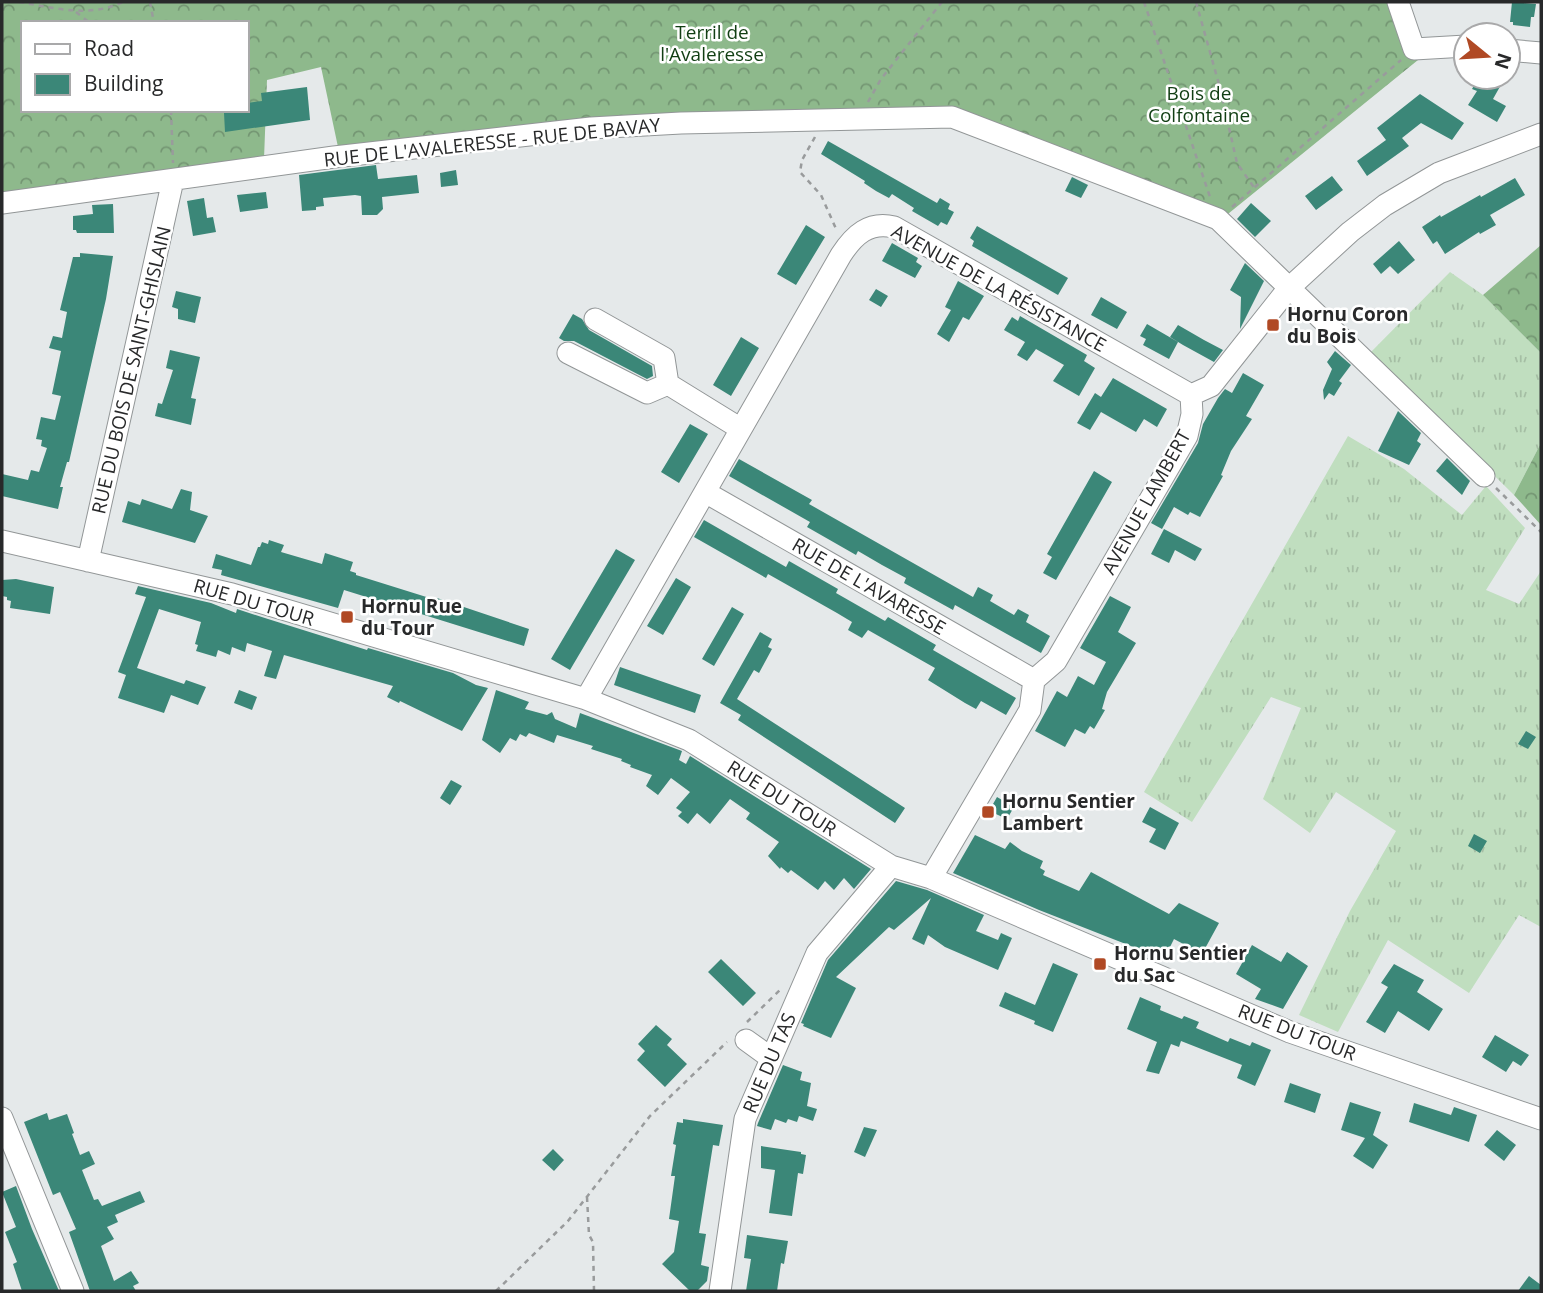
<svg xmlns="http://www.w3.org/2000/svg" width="1543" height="1293" viewBox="0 0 1543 1293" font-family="'Open Sans',sans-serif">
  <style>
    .grass { fill: url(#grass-tufts) }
    .forest { fill: url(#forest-crowns); fill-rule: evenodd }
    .building { fill: #3b8778 }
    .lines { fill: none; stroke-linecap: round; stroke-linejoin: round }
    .minor-casing { stroke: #929697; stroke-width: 23 }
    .path { stroke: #999b9c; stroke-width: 2.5; stroke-dasharray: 5 5; stroke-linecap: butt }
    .minor { stroke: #fff; stroke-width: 21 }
    .poi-dot { fill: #b04924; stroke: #fff; stroke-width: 2.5 }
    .labels { text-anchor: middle; stroke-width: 5; stroke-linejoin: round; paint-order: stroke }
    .park-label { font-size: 19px; fill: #113e13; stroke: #fff }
    .street-label { font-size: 19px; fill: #28292a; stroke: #fff }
    .poi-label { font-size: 19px; font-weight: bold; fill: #28292a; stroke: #fff; text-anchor: start }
  </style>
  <defs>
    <pattern id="grass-tufts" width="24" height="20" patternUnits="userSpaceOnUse" patternTransform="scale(1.75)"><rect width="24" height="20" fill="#c0debf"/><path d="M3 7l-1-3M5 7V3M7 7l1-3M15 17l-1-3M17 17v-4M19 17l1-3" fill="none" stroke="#a5bea4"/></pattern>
    <pattern id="forest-crowns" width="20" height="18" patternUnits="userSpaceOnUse" patternTransform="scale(1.75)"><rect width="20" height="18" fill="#8eb98c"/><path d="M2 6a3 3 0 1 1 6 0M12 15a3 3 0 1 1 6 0" fill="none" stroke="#749673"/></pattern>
  </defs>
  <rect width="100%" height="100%" fill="#e5e9ea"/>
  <path class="grass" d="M1450 272 1483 295 1541 353V443L1514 495 1370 353Z
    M1348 436 1404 469 1462 515 1486 486 1525 528 1486 590 1519 604 1541 571V927L1519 915 1469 993 1388 940 1338 1032 1299 1015 1350 911 1396 831 1336 792 1310 833 1263 799 1301 708 1271 697 1192 822 1144 792Z"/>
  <path class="forest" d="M2 2H1398L1418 60 1218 222 951 108 338 147 321 67 267 80 264 159 2 194ZM23 23H247V110H23Z
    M1541 245V353L1483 295Z
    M1541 443V525L1514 495Z"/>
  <path class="building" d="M1512 2 1536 4 1534 17H1531L1530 27 1513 25V22H1510Z
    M1479 77H1492L1502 83 1493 99 1506 106 1497 122 1468 105 1477 91 1472 89Z
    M307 87 310 120 225 132 224 113 226 110H247V103L262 101 261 93Z
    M1420 94 1464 123 1452 140 1421 123 1402 138 1409 146 1367 176 1357 161 1386 140 1377 128Z
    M828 141 937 203 940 198 950 204 948 209 954 212 947 225 941 222 938 226 912 211 914 208 892 194 889 198 876 191 864 183 865 181 821 154Z
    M376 165 378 179 417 175 419 193 382 197 383 209 377 215H362L361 196 355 195 323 198 324 206 316 207V210L302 211 299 175Z
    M456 170 458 185 441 187 440 173Z
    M1332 176 1343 190 1316 210 1305 196Z
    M1072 177 1088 185 1081 198 1065 191Z
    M1515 178 1525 195 1490 215 1496 225 1480 234 1479 232 1445 254 1437 241 1433 244 1422 227 1440 215 1441 217 1480 195 1481 197Z
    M266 192 268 208 240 212 237 195Z
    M204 198 207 218 213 217 216 232 193 236 187 201Z
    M1251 203 1271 221 1255 237 1237 219Z
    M113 204 114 233H77L76 230H73V216L93 214 92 205Z
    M806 225 825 237 796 285 777 274Z
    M977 226 1068 278 1058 295 972 246 974 241 970 238Z
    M1399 241 1415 260 1398 274 1390 266 1381 274 1373 264Z
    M892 243 918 258 916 262 922 266 915 278 882 261Z
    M80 253 113 256 106 299 69 462H67L60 487H63L58 509 2 496V474L28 480 31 470 39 472 47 448 41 446 42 440 36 439 41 417 55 420 61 396 52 394 61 351 49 348 53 336 62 338 67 312 60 310 73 257H80Z
    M1245 263 1264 281 1240 329 1241 297 1230 290Z
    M958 281 984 296 969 320 963 317 949 342 937 334 951 310 945 307Z
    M876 289 888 296 881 307 869 300Z
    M176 291 201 297 195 323 178 319V309L172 307Z
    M1101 297 1127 312 1117 329 1091 315Z
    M573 314 582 319 589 330 652 366 653 376 647 379 574 341H564L559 338Z
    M1020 316 1087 355 1084 361 1095 368 1079 396 1053 381 1064 365 1036 349 1027 361 1017 355 1025 342 1004 330 1012 317 1018 321Z
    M1147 324 1178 342 1169 359 1143 345 1146 339 1140 336Z
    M1178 325 1204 340 1223 350 1214 362 1183 345 1170 337Z
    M741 337 759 348 731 396 713 385Z
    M170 350 200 357 191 398 196 399 191 425 155 416 158 403 162 404 173 370 166 368Z
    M1335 351 1351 365 1339 381 1342 383 1334 396 1329 393 1324 400 1323 390 1332 369 1327 362Z
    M1243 373 1264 385 1246 416 1252 419 1231 451 1221 475 1223 476 1200 517 1190 512 1188 515 1174 507 1162 529 1151 523 1198 443 1203 424 1218 398 1225 389 1232 393Z
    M1113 378 1167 409 1157 427 1144 419 1136 432 1101 412 1090 430 1077 423 1095 393 1101 397Z
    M1398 411 1421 433 1417 441 1421 444 1409 465 1378 451Z
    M690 424 708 434 679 483 661 472Z
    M1447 458 1470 481 1462 495 1436 471Z
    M739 459 812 500 809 504 973 597 978 587 993 595 990 601 1014 615 1018 609 1029 615 1026 622 1050 636 1041 653 955 605 953 610 904 583 906 578 882 565 858 551 856 555 807 527 810 522 729 476Z
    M1094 471 1112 482 1056 580 1043 573 1052 557 1047 554Z
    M181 489 192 492 190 510 208 516 195 543 122 522 128 501 140 505 142 499 172 509Z
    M704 520 786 567 789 561 838 589 836 593 885 621 888 617 936 645 933 650 1016 698 1006 715 981 701 976 709 965 703 928 680 935 668 868 630 862 638 848 630 852 622 837 613 768 574 766 578 694 537Z
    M1164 529 1202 549 1195 561 1175 550 1169 563 1151 554Z
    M269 540 284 545 281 552 322 564 325 553 353 562 350 571 356 573V575L436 600 437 598 529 629 524 646 344 590 338 608 221 575 222 570 212 568 216 554 251 565 258 547H260L262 542 268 544Z
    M616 549 635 560 570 670 551 659Z
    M676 578 691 587 663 635 647 626Z
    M16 579 54 587 50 614 10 608 11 601 7 600V597L2 596V580Z
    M138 586 211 603 236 613 237 609 268 619 367 650 368 648 453 673 476 685 488 688 462 731 400 701 399 703 387 697 393 686 284 655 276 679 264 676 272 651 247 643 245 652 232 647 230 655 218 650 216 657 196 651 198 645 195 644 201 622 159 609 137 668 184 684 186 680 206 687 198 705 171 695 164 713 118 698 126 675 118 672 146 597 135 594Z
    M1110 596 1131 607 1118 632 1136 643 1107 692 1102 709 1105 710 1094 729 1090 726 1085 734 1075 729 1065 747 1035 731 1057 691 1067 697 1078 676 1094 685 1106 662 1080 648Z
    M732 607 744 614 714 666 702 659Z
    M760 632 772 639 768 647 772 649 759 673 754 670 737 699 905 808 895 823 738 720 741 715 720 703Z
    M620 667 701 695 695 713 614 685Z
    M239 690 257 697 252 710 234 703Z
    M496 690 529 702 525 709 547 715 552 712 555 719 576 728 580 713 682 751 679 760 686 764 690 756 871 869 854 889 844 878 834 890 825 881 818 890 791 870 788 873 781 867 780 869 768 856 779 842 746 819 750 813 730 799 710 824 697 813 688 824 678 816 682 812 676 808 690 792 671 778 658 795 646 786 652 775 630 767 631 765 621 761 622 759 591 749 593 746 557 735 554 743 529 733 526 737 520 734 516 741 510 738 500 753 482 740Z
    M1526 731 1536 737 1528 749 1518 744Z
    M451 780 462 786 450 805 440 798Z
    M997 797 1014 807 1007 819 989 811Z
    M1150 807 1179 823 1165 850 1149 842 1156 829 1142 822Z
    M1474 834 1487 841 1480 853 1468 846Z
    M975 835 1005 849 1010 842 1022 851 1043 861 1040 868 1045 871 1043 875 1079 891 1091 872 1169 914 1179 903 1219 923 1202 954 1174 939 1164 959 1039 910 953 873Z
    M896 881 927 890 984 915 976 931 998 940 1001 933 1012 938 998 970 945 947 928 935 924 945 912 939 931 898 894 930 889 927 836 977 856 988 831 1038 803 1026 804 1024 801 1023 828 960Z
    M1252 945 1281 962 1287 952 1308 966 1283 1009 1255 999 1261 989 1236 974Z
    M721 959 756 993 743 1006 708 972Z
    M1053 963 1078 974 1053 1032 1034 1024 1035 1021 999 1006 1005 992 1035 1005Z
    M1394 964 1424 980 1417 992 1443 1009 1429 1031 1398 1011 1385 1033 1366 1022 1388 987 1381 983Z
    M1140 997 1161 1006 1160 1010 1182 1019 1184 1016 1199 1022 1196 1028 1228 1042 1230 1038 1250 1046 1252 1042 1271 1050 1255 1086 1237 1078 1242 1065 1181 1041 1179 1047 1171 1044 1159 1074 1146 1071 1157 1042 1127 1029Z
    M656 1025 672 1039 667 1045 687 1064 665 1087 637 1060 645 1051 638 1044Z
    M1495 1035 1529 1055 1521 1066 1513 1061 1506 1072 1482 1057Z
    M783 1065 802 1072 800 1080 811 1083 807 1106 817 1109 813 1121 799 1116 797 1122 788 1119 786 1123 775 1119 771 1130 757 1126 758 1123Z
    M1290 1083 1321 1094 1315 1113 1284 1102Z
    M1350 1102 1381 1112 1373 1135 1388 1145 1373 1169 1353 1156 1365 1138 1341 1130Z
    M1414 1103 1451 1115 1454 1107 1477 1115 1469 1142 1409 1122Z
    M47 1113 49 1120 67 1114 74 1133 72 1134 80 1155 89 1151 95 1164 82 1170 94 1200 98 1199 102 1206 140 1191 145 1202 115 1215 118 1222 107 1227 114 1239 101 1246 114 1281 131 1271 139 1283 133 1286 136 1291H90L69 1232 76 1229 60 1192 53 1195 24 1122Z
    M683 1119 723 1125 719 1146 713 1145 699 1233 706 1234 701 1265 709 1267 707 1281 697 1291H690L662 1264 674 1252 679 1221 669 1219 675 1176H671L676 1145 673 1144 677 1122 683 1123Z
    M864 1127 877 1130 865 1157 854 1152Z
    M1497 1130 1516 1145 1504 1161 1484 1145Z
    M761 1146 801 1152V1154L806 1155 803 1174 798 1173 792 1216 769 1213 775 1170 761 1168Z
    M553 1149 564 1160 554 1171 542 1160Z
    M16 1186 32 1229 59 1291H22L13 1264 17 1262 5 1232 16 1227 2 1192Z
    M747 1235 788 1241 784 1264 781 1263 777 1291H746L751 1259 744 1258Z
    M1529 1276 1541 1285V1291H1518Z"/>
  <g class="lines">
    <g class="minor-casing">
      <path id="minor" d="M1398 2 1414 49 1466 46
        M1508 50 1541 53
        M2 203 334 157 591 128 681 123 952 117 1218 219 1484 476
        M595 319 664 358 668 384
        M568 353 647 393 668 384 741 429
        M705 492 1034 680
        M2 541 232 594 586 699 689 740 891 866 931 878 1290 1032 1541 1119
        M88 561 173 180
        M586 699 841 255C854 235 869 221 894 227L1191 395
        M931 878 1030 710 1034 680 1056 661 1187 436 1192 414 1191 395 1211 386 1288 289 1350 232 1385 205 1439 173 1541 134
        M746 1040 771 1058
        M2 1118 73 1291
        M720 1291 745 1119 817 953 891 866"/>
    </g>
    <path class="path" d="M19 2C55 8 89 18 123 2
      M150 2 154 23
      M1144 2 1210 197
      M1196 2 1220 88 1237 163 1255 189
      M76 12 90 23
      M868 102 881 79 942 2
      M171 110 173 163
      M815 137 802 160 800 172 821 195 837 231
      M1232 207 1401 60
      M1496 488 1541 532
      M747 1022 782 988
      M587 1197 589 1235 593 1242 594 1291
      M496 1291 568 1221 650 1116 727 1042"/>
    <use href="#minor" class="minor"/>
  </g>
  <g class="poi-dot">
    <rect x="1266" y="318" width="14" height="14" rx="3.5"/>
    <rect x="340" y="610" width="14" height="14" rx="3.5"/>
    <rect x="981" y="805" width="14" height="14" rx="3.5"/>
    <rect x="1093" y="957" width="14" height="14" rx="3.5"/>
  </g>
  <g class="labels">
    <g class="park-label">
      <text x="712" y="39">Terril de<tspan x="712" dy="22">l'Avaleresse</tspan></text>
      <text x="1199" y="100">Bois de<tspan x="1199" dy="22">Colfontaine</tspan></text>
    </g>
    <g class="street-label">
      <text transform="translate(492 142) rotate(-6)" y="7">RUE DE L'AVALERESSE - RUE DE BAVAY</text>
      <text transform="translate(999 288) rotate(29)" y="7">AVENUE DE LA RÉSISTANCE</text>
      <text transform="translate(131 370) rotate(-77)" y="7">RUE DU BOIS DE SAINT-GHISLAIN</text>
      <text transform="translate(1146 502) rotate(-61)" y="7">AVENUE LAMBERT</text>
      <text transform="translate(869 586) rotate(30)" y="7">RUE DE L'AVARESSE</text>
      <text transform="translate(254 602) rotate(16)" y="7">RUE DU TOUR</text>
      <text transform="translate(782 798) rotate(32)" y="7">RUE DU TOUR</text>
      <text transform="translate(1297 1032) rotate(21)" y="7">RUE DU TOUR</text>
      <text transform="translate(769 1063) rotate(-67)" y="7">RUE DU TAS</text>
    </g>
    <g class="poi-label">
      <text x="1287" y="321">Hornu Coron<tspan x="1287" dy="22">du Bois</tspan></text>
      <text x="361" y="613">Hornu Rue<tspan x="361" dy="22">du Tour</tspan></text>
      <text x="1002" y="808">Hornu Sentier<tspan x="1002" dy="22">Lambert</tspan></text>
      <text x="1114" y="960">Hornu Sentier<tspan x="1114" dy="22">du Sac</tspan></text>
    </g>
  </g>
  <rect width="1543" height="1293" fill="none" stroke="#28292a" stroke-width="7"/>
  <rect x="21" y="21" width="228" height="91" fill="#ffffff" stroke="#a9a9aa" stroke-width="2"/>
  <rect x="35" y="44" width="35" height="10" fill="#ffffff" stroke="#a9a9aa" stroke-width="2"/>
  <text x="84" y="56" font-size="21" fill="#28292a">Road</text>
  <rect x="35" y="74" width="35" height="21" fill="#3b8778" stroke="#a9a9aa" stroke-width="2"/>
  <text x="84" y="91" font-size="21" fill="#28292a">Building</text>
  <g transform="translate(1487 56) rotate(108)"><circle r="33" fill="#ffffff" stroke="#a9a9aa" stroke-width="2"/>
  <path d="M0-5L12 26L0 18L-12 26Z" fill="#b04924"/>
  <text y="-10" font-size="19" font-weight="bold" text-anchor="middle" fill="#28292a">N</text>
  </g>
</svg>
